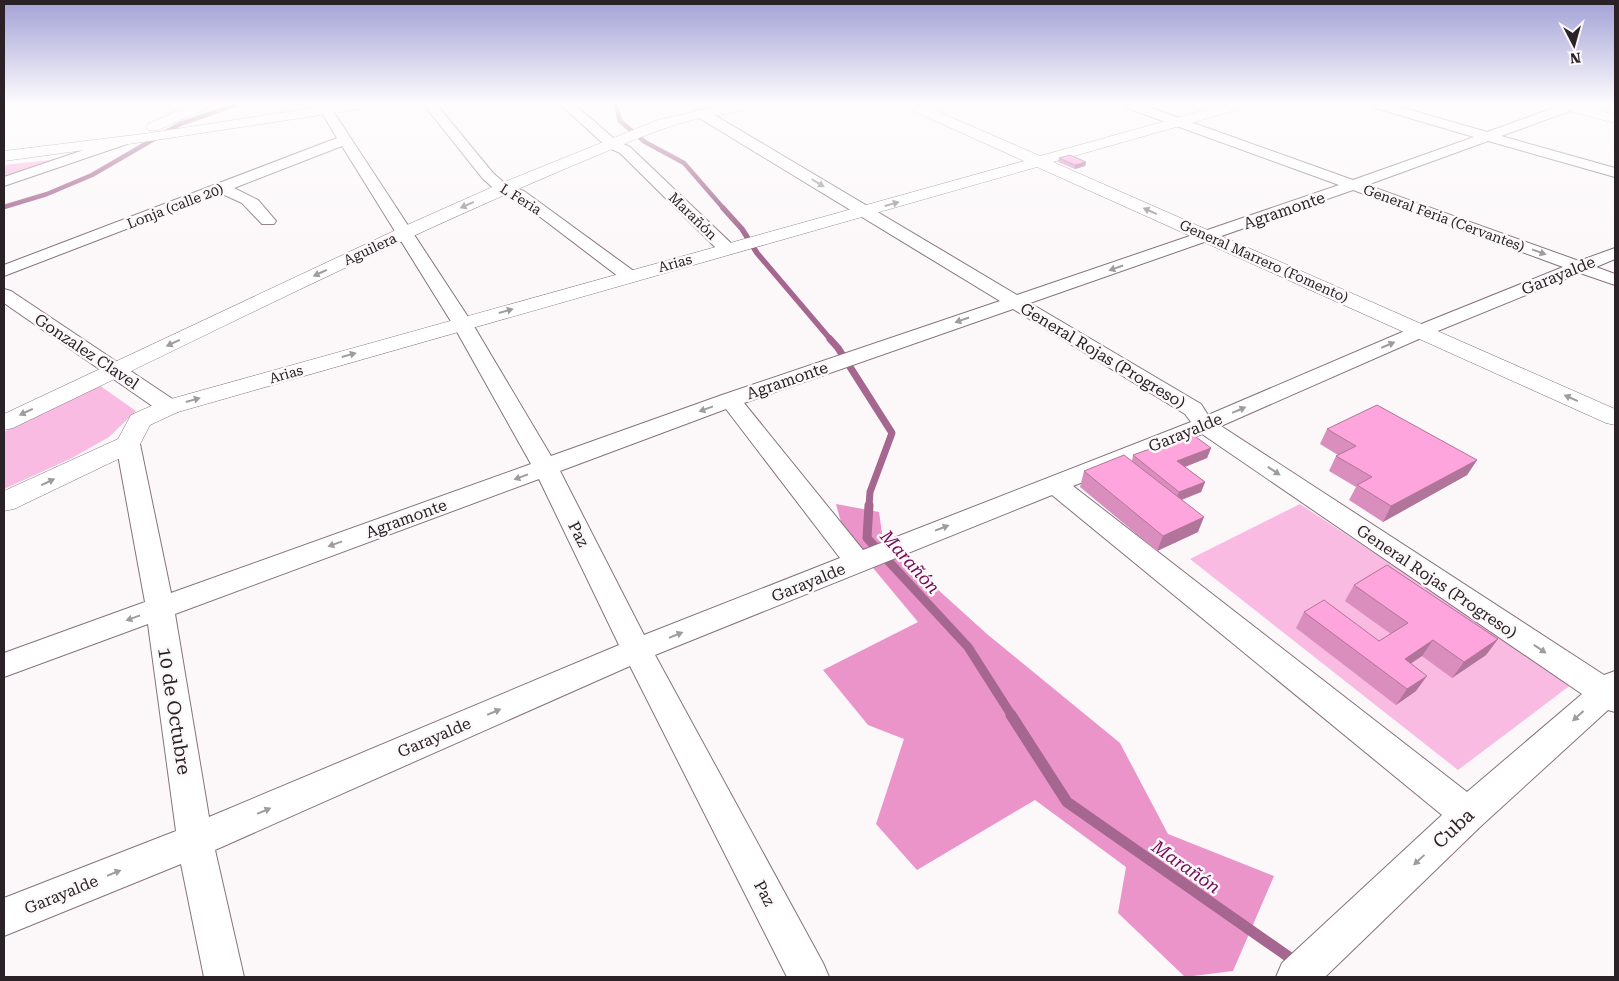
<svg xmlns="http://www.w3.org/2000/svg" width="1619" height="981" viewBox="0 0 1619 981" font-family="'Roboto Serif',serif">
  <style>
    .green { fill: #f9bbe1 }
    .forest { fill: #ea94ca }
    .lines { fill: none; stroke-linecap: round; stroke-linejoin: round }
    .stream-far4 { stroke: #a5678f; stroke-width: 4.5 }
    .stream-far3 { stroke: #a5678f; stroke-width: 5.5 }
    .stream-far2 { stroke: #a5678f; stroke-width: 7 }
    .stream-far1 { stroke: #a5678f; stroke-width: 9 }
    .stream { stroke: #a5678f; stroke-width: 11 }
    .street-casing { stroke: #86737e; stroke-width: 2 }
    .secondary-casing { stroke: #86737e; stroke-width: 1 }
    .primary-casing { stroke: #86737e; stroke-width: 1 }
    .street { fill: #fff; fill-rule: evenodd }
    .secondary { fill: #fff; fill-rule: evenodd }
    .primary { fill: #fff; fill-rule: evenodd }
    .wall { fill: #da8ebd }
    .shaded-wall { fill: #b1749a }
    .building { fill: #fda5dc; stroke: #b1749a }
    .oneway { fill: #9f9c9e }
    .labels { text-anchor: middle; stroke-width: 5; stroke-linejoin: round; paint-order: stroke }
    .far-street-label { font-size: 14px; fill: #2a2227; stroke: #fcf8fa }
    .street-label { font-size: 16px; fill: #2a2227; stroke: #fcf8fa }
    .water-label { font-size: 18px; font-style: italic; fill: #720857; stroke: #fcf8fa }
    .near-street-label { font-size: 19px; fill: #2a2227; stroke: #fcf8fa }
  </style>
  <rect width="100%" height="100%" fill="#fcf8fa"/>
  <path class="green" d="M67 158 4 180V165Z
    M99 385 136 411 109 437 72 458 4 489V432Z
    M1300 504 1572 684 1458 770 1190 559Z"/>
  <path class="forest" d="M836 504 879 512 883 540 987 634 1120 743 1168 834 1274 876 1233 971 1185 977 1118 913 1126 867 1035 800 917 870 876 824 904 739 868 725 823 670 918 622 844 533Z"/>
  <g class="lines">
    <path class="stream-far4" d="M616 105 620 121 645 142 684 163 724 209
      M4 207 47 194 92 175 180 124 235 105"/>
    <path class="stream-far3" d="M723 208 742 229 757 253 831 340"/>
    <path class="stream-far2" d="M830 339 838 348 892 433 870 492 869 506"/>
    <path class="stream-far1" d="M869 505 867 538 968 647 1012 716"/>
    <path class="stream" d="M1011 715 1067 802 1296 962"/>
    <g class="street-casing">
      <path id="street" d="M317 105H329L472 323 551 456 722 395 1000 301 696 116 695 113 696 110H706L1017 295 1339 185 1127 108 1125 105H1143L1353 180 1474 137 1375 108 1373 105H1393L1487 132 1562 105H1580L1578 108 1501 136 1615 168V177L1488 141 1367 185 1579 261 1615 248V259L1596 267 1615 274V285L1580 273 1428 335 1221 426 1604 675 1615 671V712L1608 710 1481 826 1325 977H1276L1282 963 1442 815 1052 495 655 655 823 963 829 977H787L630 666 215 850 244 977H204L181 864 4 936V898L176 831 148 624 4 677V653L145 602 116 444 120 439 128 437 136 439 140 444 171 593 531 464 452 323 342 146 234 188 258 200 276 221 274 224H262L242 203 220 193 4 276V265L337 138ZM1353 190 1563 267 1414 327 1208 415 1201 404 1030 303ZM1013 309 1185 414 1191 422 863 550 744 403ZM726 409 840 558 644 635 560 471ZM1202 434 1582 694 1467 792 1073 486ZM539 479 619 645 209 817 175 614Z
        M424 105H437L493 173 508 186 524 191 635 272 638 276 635 280 629 281 623 280 514 197 498 192 483 179Z
        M561 105H575L617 141 630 147 733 245 736 249 733 253 727 254 721 253 620 153 607 147Z
        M122 137 127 138 129 141 127 144 4 186V177Z
        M4 289 11 291 177 402 180 407 177 412 169 414 161 412 4 303Z"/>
    </g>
    <g class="secondary-casing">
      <path id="secondary" d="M191 105H210L208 108 158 130H148L146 127 148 124Z
        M333 105H367L360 109 143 142 4 161V151L143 134Z
        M724 105H755C748 113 712 115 700 118 657 128 616 148 574 165 384 245 199 339 13 428L4 430V414L398 229 497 185 658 120Z
        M905 105H923L1040 156 1223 105H1245L1243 108 1053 162 1615 409V425L1606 423 1037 167 178 412 150 425 137 450 14 509 4 511V491L118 439 131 415 160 402 1024 161 907 108Z"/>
    </g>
    <g class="primary-casing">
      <path id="primary" d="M1556 105H1579L1615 115V123L1558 108Z"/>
    </g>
    <use href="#street" class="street"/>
    <use href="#secondary" class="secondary"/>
    <use href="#primary" class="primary"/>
  </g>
  <path class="wall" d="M1059 158 1086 162 1085 166 1075 169 1058 162Z
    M1327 429 1477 460 1467 475 1383 522 1349 500 1356 487 1329 471 1336 456 1338 455 1320 444Z
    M1211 448 1207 458 1185 467 1205 482 1201 492 1182 500 1198 532 1157 551 1080 487 1084 471 1132 461 1133 455Z
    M1354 585 1498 639 1486 655 1452 678 1422 656 1410 663 1416 691 1396 705 1296 628 1304 612 1379 641 1391 634 1345 601Z"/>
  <path class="shaded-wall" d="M1086 162 1085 166 1075 169V165Z
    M1211 448 1207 458 1174 471 1177 461Z
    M1477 460 1467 475 1383 522 1391 506Z
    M1205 482 1201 492 1175 502 1179 492Z
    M1204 517 1198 532 1157 551 1163 536Z
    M1498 639 1486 655 1452 678 1464 662Z
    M1433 640 1422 656 1394 675 1405 659Z
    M1427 676 1416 691 1396 705 1407 689Z"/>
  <path class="building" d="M1070 155 1086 162 1075 165 1059 158Z
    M1377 405 1477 460 1391 506 1357 485 1372 477 1336 456 1356 446 1327 429Z
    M1192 434 1211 448 1177 461 1205 482 1179 492 1133 455Z
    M1124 455 1204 517 1163 536 1084 471Z
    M1387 565 1498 639 1464 662 1433 640 1405 659 1427 676 1407 689 1304 612 1324 600 1379 641 1408 623 1354 585Z"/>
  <defs><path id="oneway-solid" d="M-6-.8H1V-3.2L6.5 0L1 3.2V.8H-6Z" transform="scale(1.25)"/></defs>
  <g class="oneway">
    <use href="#oneway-solid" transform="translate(818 183) rotate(31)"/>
    <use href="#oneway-solid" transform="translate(892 204) rotate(-16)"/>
    <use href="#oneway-solid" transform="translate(467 205) rotate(156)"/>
    <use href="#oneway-solid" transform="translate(1150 211) rotate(-156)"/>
    <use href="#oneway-solid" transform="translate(1539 252) rotate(20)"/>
    <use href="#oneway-solid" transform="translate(1116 268) rotate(161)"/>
    <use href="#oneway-solid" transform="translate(320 273) rotate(155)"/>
    <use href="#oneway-solid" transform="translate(506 311) rotate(-16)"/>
    <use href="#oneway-solid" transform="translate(962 320) rotate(161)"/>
    <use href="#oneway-solid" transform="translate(173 343) rotate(155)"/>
    <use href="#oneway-solid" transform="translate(1388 345) rotate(-23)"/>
    <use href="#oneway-solid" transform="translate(349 355) rotate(-16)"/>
    <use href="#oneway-solid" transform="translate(1571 398) rotate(-156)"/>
    <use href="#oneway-solid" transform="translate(193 400) rotate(-16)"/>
    <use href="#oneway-solid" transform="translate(706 409) rotate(160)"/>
    <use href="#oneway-solid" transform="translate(1239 410) rotate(-23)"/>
    <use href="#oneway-solid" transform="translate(26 412) rotate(155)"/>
    <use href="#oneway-solid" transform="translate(1274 471) rotate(34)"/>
    <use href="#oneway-solid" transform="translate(521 477) rotate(160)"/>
    <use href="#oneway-solid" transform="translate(48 482) rotate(-25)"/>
    <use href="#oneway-solid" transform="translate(942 528) rotate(-21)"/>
    <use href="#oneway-solid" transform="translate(335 544) rotate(160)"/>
    <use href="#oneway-solid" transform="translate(133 618) rotate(160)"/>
    <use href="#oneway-solid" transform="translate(676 635) rotate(-22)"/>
    <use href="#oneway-solid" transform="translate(1540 649) rotate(34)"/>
    <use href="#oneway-solid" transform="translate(494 712) rotate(-23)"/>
    <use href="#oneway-solid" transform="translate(1578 716) rotate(138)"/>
    <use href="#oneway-solid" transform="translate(264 811) rotate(-23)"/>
    <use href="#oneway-solid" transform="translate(1419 860) rotate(137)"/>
    <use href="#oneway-solid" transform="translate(114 873) rotate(-22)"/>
  </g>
  <linearGradient id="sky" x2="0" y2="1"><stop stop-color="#a2a1d6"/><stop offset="0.43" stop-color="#fefcfd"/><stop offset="1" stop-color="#fefcfd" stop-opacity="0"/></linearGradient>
  <rect width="1619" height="242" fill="url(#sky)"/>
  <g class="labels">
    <g class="far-street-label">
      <text transform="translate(521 199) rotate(32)" y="5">L Feria</text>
      <text transform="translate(175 206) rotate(-21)" y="5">Lonja (calle 20)</text>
      <text transform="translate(693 216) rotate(44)" y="5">Marañón</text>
      <text transform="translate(1444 218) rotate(20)" y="5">General Feria (Cervantes)</text>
      <text transform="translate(370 249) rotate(-25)" y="5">Aguilera</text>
      <text transform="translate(1264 261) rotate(24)" y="5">General Marrero (Fomento)</text>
      <text transform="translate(675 263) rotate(-15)" y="5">Arias</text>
      <text transform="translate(286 374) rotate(-16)" y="5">Arias</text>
    </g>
    <g class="street-label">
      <text transform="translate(1284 210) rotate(-19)" y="6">Agramonte</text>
      <text transform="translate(1558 275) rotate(-22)" y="6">Garayalde</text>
      <text transform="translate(87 351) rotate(34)" y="6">Gonzalez Clavel</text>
      <text transform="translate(1103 355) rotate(31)" y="6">General Rojas (Progreso)</text>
      <text transform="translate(787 380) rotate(-19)" y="6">Agramonte</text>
      <text transform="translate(1185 432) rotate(-22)" y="6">Garayalde</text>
      <text transform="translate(406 518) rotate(-20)" y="6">Agramonte</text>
      <text transform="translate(579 534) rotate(63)" y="6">Paz</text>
      <text transform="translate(1437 581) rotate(34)" y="6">General Rojas (Progreso)</text>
      <text transform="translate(808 582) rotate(-22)" y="6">Garayalde</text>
      <text transform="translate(434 737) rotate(-23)" y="6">Garayalde</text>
      <text transform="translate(765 893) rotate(62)" y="6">Paz</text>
      <text transform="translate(61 894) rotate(-22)" y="6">Garayalde</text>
    </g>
    <g class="water-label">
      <text transform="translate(910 562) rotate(48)" y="6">Marañón</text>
      <text transform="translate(1186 867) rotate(35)" y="6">Marañón</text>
    </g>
    <g class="near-street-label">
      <text transform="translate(175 711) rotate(81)" y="7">10 de Octubre</text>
      <text transform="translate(1453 828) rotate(-43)" y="7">Cuba</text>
    </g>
  </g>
  <rect width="1619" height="981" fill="none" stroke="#2a2227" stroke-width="10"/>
  <g transform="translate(1574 45) rotate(174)" stroke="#fcf8fa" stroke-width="4" paint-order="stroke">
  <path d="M0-4L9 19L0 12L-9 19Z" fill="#2a2227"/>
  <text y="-8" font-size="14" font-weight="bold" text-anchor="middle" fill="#2a2227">N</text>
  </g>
</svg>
